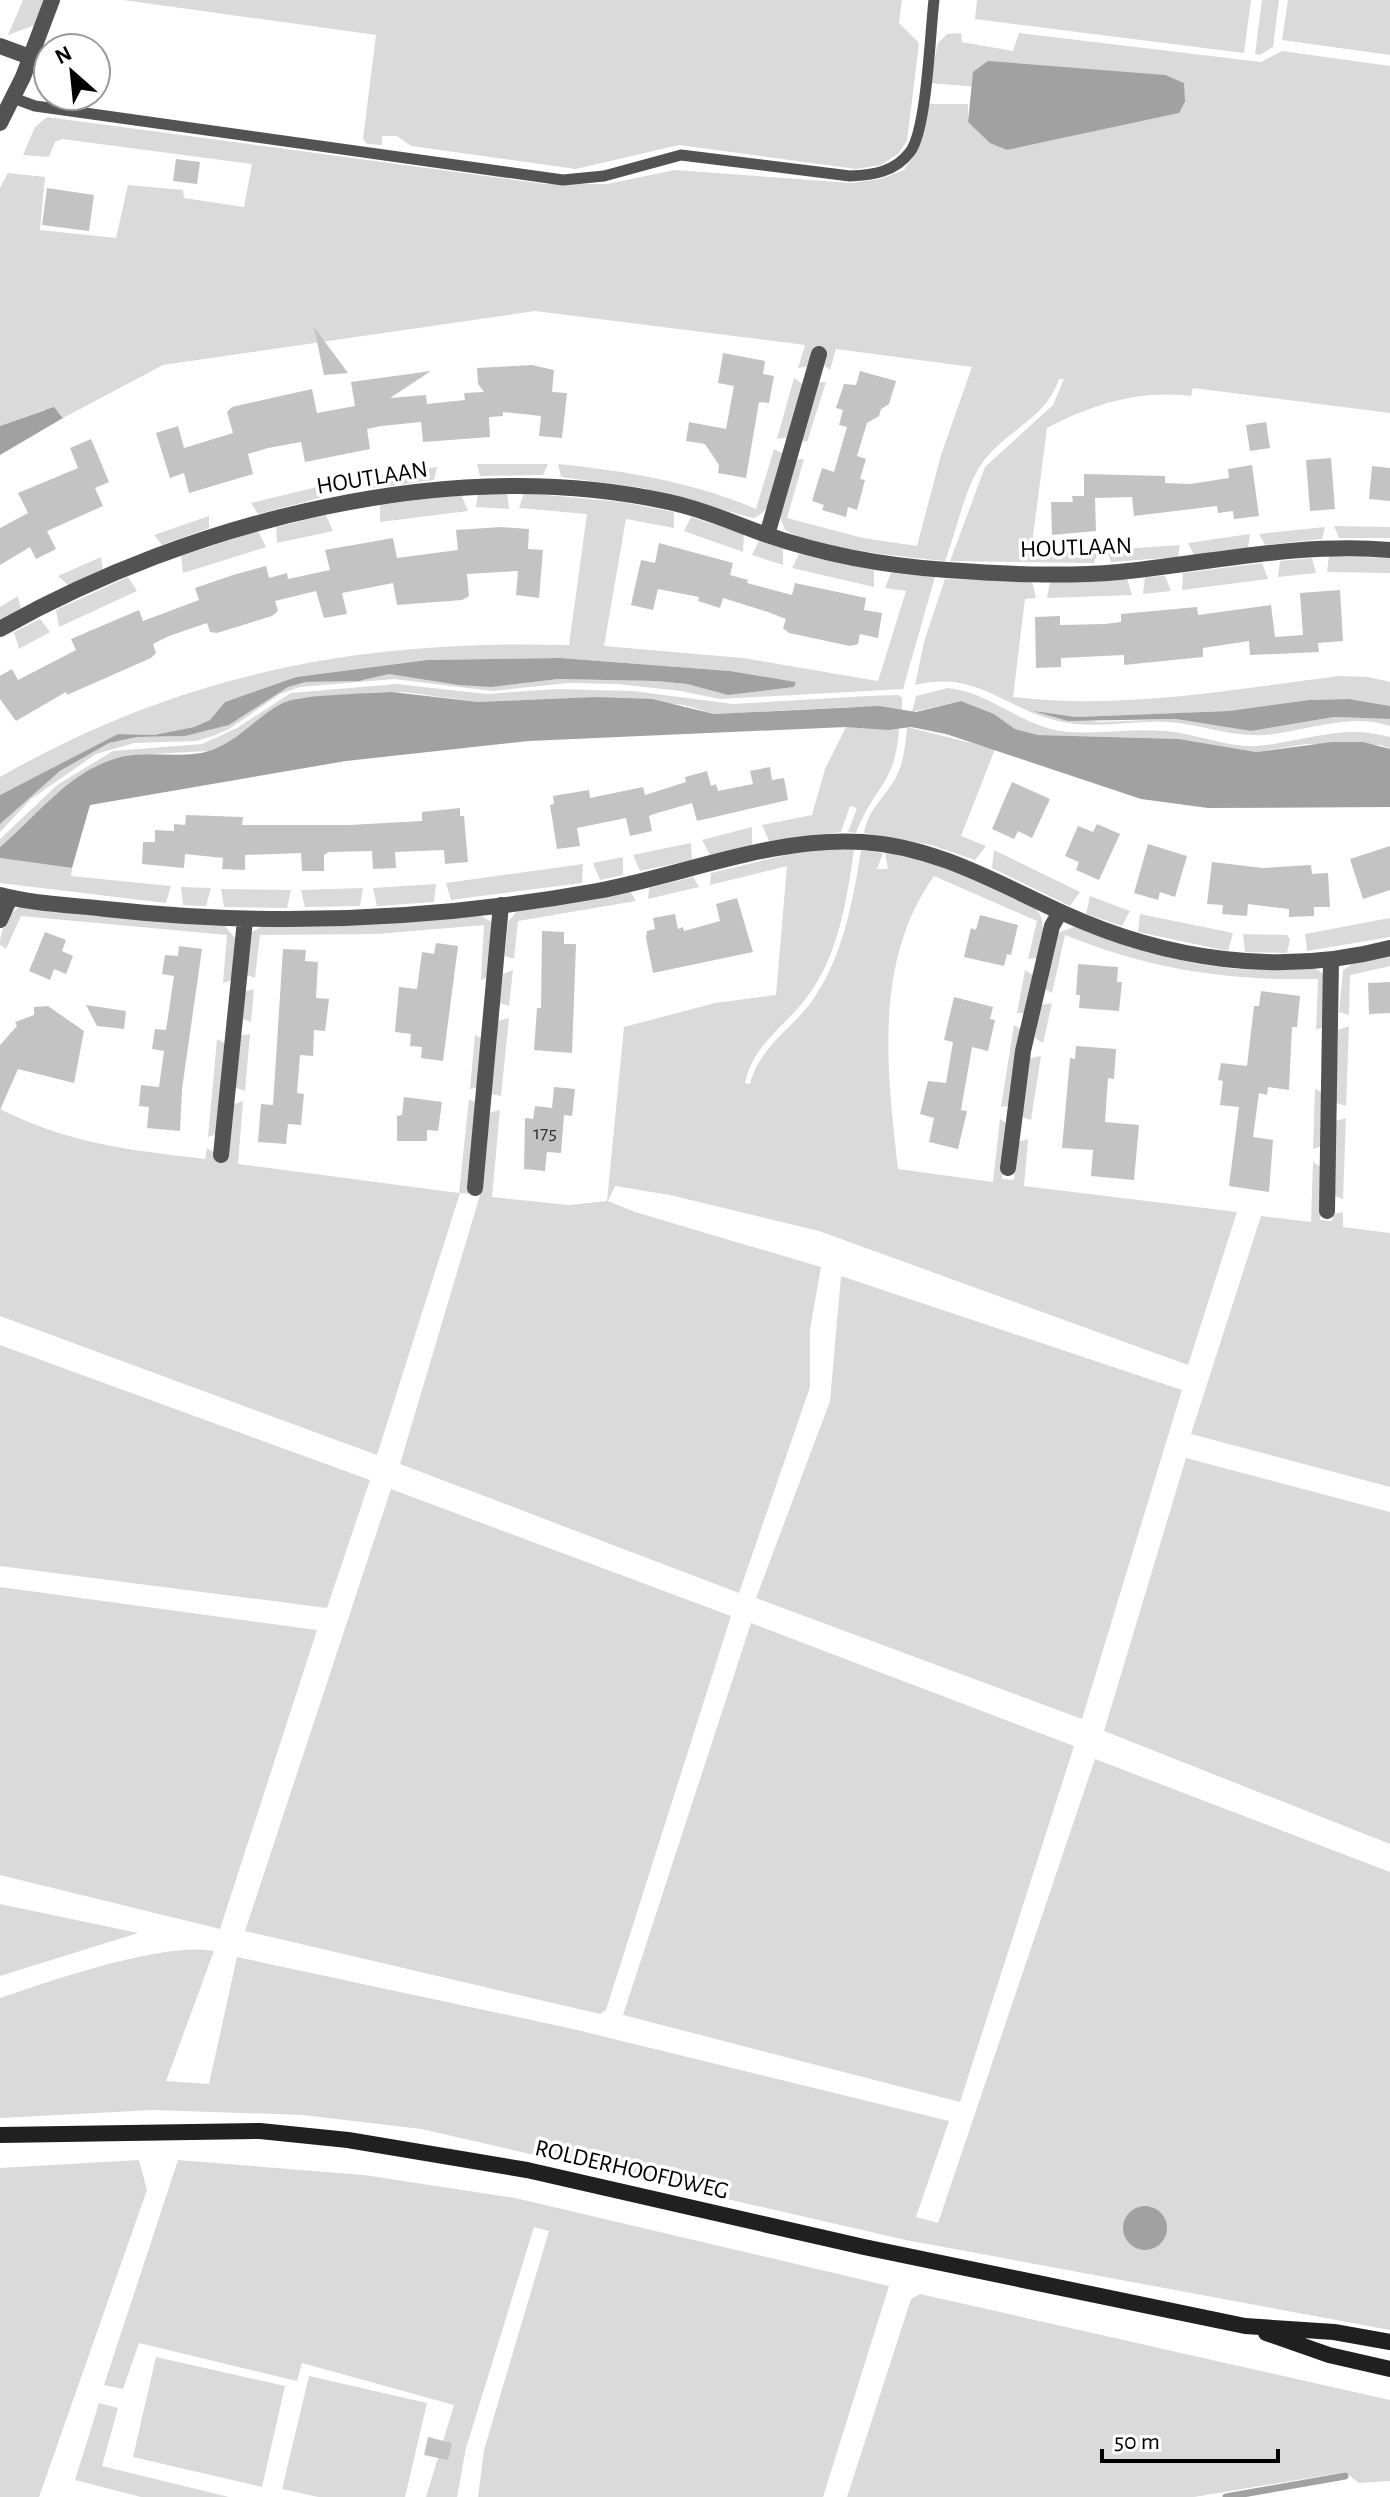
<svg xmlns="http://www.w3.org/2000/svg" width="1390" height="2497" viewBox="0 0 1390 2497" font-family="'Alegreya Sans',sans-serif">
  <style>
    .green { fill: #dadada; fill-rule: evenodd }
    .water { fill: #a1a1a1 }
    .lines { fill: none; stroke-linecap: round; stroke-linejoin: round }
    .stream { stroke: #a1a1a1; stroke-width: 7 }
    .building { fill: #c3c3c3 }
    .service { stroke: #535353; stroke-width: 11 }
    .minor { stroke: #535353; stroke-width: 16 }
    .tertiary { stroke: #535353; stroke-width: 16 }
    .secondary { stroke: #202020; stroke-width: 16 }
    .labels { text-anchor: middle; stroke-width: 7; stroke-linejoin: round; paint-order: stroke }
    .number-label { font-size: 20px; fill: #313131 }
    .street-label { font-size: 24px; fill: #000; stroke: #fff }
  </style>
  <rect width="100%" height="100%" fill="#fff"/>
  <path class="green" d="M23 0H44L35 25 8 35Z
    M123 0H902L899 23 919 43 907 141 898 154 881 165 856 169 679 145 576 169 411 146 397 136H382V145L367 144 363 139 376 35Z
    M977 0H1251L1244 53 975 19Z
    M1262 0H1279L1273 47 1260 55 1255 54Z
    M1288 0H1390V55L1282 40Z
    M961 33 962 42 1013 51 1019 33 1261 62 1282 51 1390 66V413L1193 388 1191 396C1139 390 1093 404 1047 428L1031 552 1098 551 1094 563 950 561 985 467 1053 405 1064 379H1059C1045 421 1003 431 980 466 963 494 957 530 945 561 906 557 817 549 785 530L779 515 795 460 804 459 787 518 863 538 917 546 941 455 972 367 836 349 830 370 823 364 798 368 805 345 535 311 163 365 63 418 59 412 44 410 0 426V188L8 173 45 177 40 230 116 238 128 185 183 190 184 198 244 207 252 164 62 139 55 142 49 157 23 155 35 127 47 117 545 184H607L675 170 851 183 881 179 904 170 916 153 928 104H968V122L1007 150 1178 113 1185 103 929 83 938 43 947 34Z
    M794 378 804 385 789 437 777 439Z
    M818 382H826L807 442 801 440Z
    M774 449 784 454C778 474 775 512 753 518L643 488 561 477 558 464C626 471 693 482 756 509Z
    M477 464H548L543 475 480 476Z
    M437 467 434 480 368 489 361 479Z
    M321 486 320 498 258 514 251 503Z
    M507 492 509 509 476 507 478 493Z
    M524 493 622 502 674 512V528L626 519 604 646 743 658 878 681 906 591 885 588 891 573 935 577 903 689 720 699 681 691 617 684 569 683 492 691 394 679 300 687 280 694 229 729 213 736 196 741 134 743 96 754 31 799 0 832V824L60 771 109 743 137 737 185 736 229 725 288 687 306 682 359 681 389 674 491 687 558 679 655 681 687 684 728 695 794 687 796 682 730 671 561 658 427 660 295 677 225 702 210 720 194 727 154 735 118 734 0 795V777C184 672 360 640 569 645L587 514 519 508Z
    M461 494 468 511 380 522V505Z
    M326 515 333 531 277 543 276 527Z
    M209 516V528L162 545 154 535Z
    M691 517 744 534 743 552 684 531Z
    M1334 526 1390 527V538H1339Z
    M1325 527 1322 539 1265 545 1259 534Z
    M258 531 266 547 183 573 181 556Z
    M1250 534 1248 548 1194 555 1188 543Z
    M759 541 783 549V565L752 555Z
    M1180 545 1178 557 1111 562 1107 550Z
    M799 554 874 570V587L792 568Z
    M1329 556 1390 558V573L1327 572Z
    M101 557 103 569 68 585 58 576Z
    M1312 558 1316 573 1278 577 1280 561Z
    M1262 563 1268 579 1182 590 1183 573Z
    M1165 576 1171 591 1143 594 1145 577Z
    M128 577 137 591 59 627 56 610Z
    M1127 578 1132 595 1047 598 1050 582Z
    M945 579 1032 581 1036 598 1025 599 1013 697C1122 710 1230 690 1339 676L1368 677 1390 682V706L1349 699 1309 700 1229 711 1076 717 1045 714 1099 722 1176 719 1251 731 1334 717 1390 719V726C1349 712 1305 732 1264 735 1230 737 1200 724 1167 722 1137 720 1106 727 1076 724 1011 718 983 668 915 685L924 642Z
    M18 596 21 609 0 620V607Z
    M40 619 50 632 19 649 14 632Z
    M396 684 487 694 555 689 633 691 733 704 868 696 898 695 902 698V710L852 707 714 714 684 705 594 697 478 702 404 692 298 698 270 712 227 744 209 751 132 755 94 767 0 847V839L57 785 113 751 202 744 237 728 291 693Z
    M948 688C991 692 1022 728 1068 732 1100 734 1133 728 1166 731 1196 733 1226 748 1257 746 1303 742 1343 723 1390 737V749L1381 745 1307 744 1256 752 1179 739 1038 735 1015 729 994 714 961 701 912 712 916 696Z
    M846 727 899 728C896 784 874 786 856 833L848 832 857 808 850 806 841 832 769 841 762 825 812 815 825 769Z
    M907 727 995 749 961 836 986 846 975 860 931 845 864 833C868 811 881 801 892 784 904 766 905 747 907 727Z
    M752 827V845L710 855 702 840Z
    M691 843 692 860 640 871 633 855Z
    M840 848 854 850C847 898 840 948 812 990 791 1023 753 1042 745 1083L750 1084C759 1047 791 1030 812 1001 843 957 853 901 861 850L883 853 877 869H888L885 853C939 860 987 885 1035 908 1049 923 1041 940 1037 958L1028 959 1037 921 934 876C873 962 887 1071 898 1169L993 1182 1000 1119 1008 1124 1002 1179 1014 1180 1018 1142 1028 1139 1024 1186 1237 1212 1188 1365 819 1231 670 1195 615 1186 608 1201 635 1212 821 1267 810 1330V1387L739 1593 400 1464 480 1195 489 1113 500 1110 492 1197 569 1205 607 1201 624 1027 715 1003 776 995 787 866 710 885 711 873 799 852Z
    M994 850 1080 892 1070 906 992 868Z
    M623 857V875L600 880 593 863Z
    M0 858 72 868 71 876 171 886 166 903 0 883Z
    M583 864 582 883 451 900 446 883Z
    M693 877 699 887 648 899 649 888Z
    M436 884 434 902 377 906 373 888Z
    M181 887 211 888 206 906 183 905Z
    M363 888 360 906 305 907 301 890Z
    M221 889 291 890 287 908 224 907Z
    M630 891 636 901 518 921 514 959 505 956 508 922 517 911Z
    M1090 896 1130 911 1122 926 1086 914Z
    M21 906 224 925 235 938 232 980 223 983 227 935 21 916 6 949 0 945C0 931 8 913 21 906Z
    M1140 914 1233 933 1228 951 1138 932Z
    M479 915 492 922 489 977 481 980 484 925 377 934 260 935 255 978 245 974 252 932 260 927Z
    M1390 918V937L1307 951 1305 934Z
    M1074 927C1127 947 1181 964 1237 969 1263 971 1293 964 1318 970L1324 975 1326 1026 1316 1030 1318 979C1228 981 1148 969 1065 935L1052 993 1043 988 1057 933Z
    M1243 934 1287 935 1290 939 1287 953 1245 952Z
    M1390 955V966L1350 975 1349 1015 1339 1012 1343 970 1352 964Z
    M513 970 509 1006 500 1003 503 974Z
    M1025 970 1033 975 1025 1013H1017Z
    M254 989 251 1022 241 1018 243 992Z
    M1052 1003 1043 1043 1035 1038 1040 1005Z
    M509 1018 501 1096 491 1094 498 1021Z
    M1014 1025 1022 1030 1010 1106 1001 1107Z
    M1349 1026 1346 1106 1336 1103 1338 1030Z
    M250 1034 245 1091 234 1087 239 1036Z
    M475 1035 484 1040 479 1087 470 1089Z
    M217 1039 226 1044 217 1134 208 1137Z
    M1041 1056 1031 1120 1022 1117 1030 1058Z
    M1315 1089 1324 1093 1322 1146 1313 1149Z
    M469 1099 477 1103 469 1194 460 1193 377 1455 0 1316V1109C69 1144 130 1150 205 1159L207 1148 215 1153 232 1105 243 1101 238 1164 459 1193Z
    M1346 1118 1343 1199 1334 1196 1336 1121Z
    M1313 1162 1321 1167 1320 1220 1332 1221 1333 1214 1343 1212V1227L1390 1233V1487L1191 1434 1261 1216 1311 1222Z
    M841 1276 1182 1390 1082 1719 756 1598 830 1401Z
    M0 1345 370 1480 327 1608 0 1566Z
    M1186 1458 1390 1512V1844L1104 1731Z
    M391 1489 731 1616 606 2010 600 2014 245 1931Z
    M0 1587 317 1630 220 1929 0 1875Z
    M751 1623 1074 1746 960 2102 623 2015Z
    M1095 1759 1390 1872V2330L906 2240 421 2129 303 2115 153 2110 0 2118V1998C50 1981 165 1941 214 1951L166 2081 209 2084 237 1957 573 2029 949 2121 916 2217 938 2223ZM1151 2206 1164 2219V2238L1156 2246 1145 2250Z
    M0 1904 138 1933 0 1976Z
    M139 2160 147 2190 39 2497H0V2168Z
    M178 2160 364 2175 515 2198 889 2286 823 2497H478L484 2450 549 2231 534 2227 466 2448 457 2497H426L454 2405 302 2363 297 2381 139 2343 123 2389 104 2385Z
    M920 2294 1390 2400V2481L1359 2483 1345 2472 1194 2497H847L911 2299Z
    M156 2357 285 2386 262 2487 133 2457Z
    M309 2376 427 2403 405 2497H318L282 2489Z
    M99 2403 118 2408 102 2466 229 2497H141L75 2480Z"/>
  <path class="water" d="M988 61 1165 75 1184 83 1185 102 1179 113 1007 150 990 143 968 122 973 72Z
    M54 407 63 418 0 455V426Z
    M560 658 730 671 796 682 794 687 728 695 687 684 655 681 558 679 491 687 459 685 389 674 359 681 306 682 288 687 229 725 185 736 137 737 109 743 60 771 0 824V795L118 734 154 735 194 727 210 720 225 702 296 677 427 660Z
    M392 692 478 702 594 697 652 699 714 714 879 706 916 712 961 701 994 714 1015 729 1038 735 1179 739 1256 752 1332 742H1363L1390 749V807L1208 808 1141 799 946 734 911 727 888 730 846 727 529 741 346 761 90 805 72 868 0 858V847C41 813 75 762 133 755 159 752 186 759 212 750 240 740 257 716 283 703 302 694 367 694 392 692Z
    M1349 699 1390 706V719L1334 717 1251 731 1176 719 1068 721 1033 711 1076 717 1229 711 1309 700Z
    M1123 2228a22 22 0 1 1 44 0a22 22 0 1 1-44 0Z"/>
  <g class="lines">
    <path class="stream" d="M1226 2497 1345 2476"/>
  </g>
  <path class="building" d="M176 159 200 162 197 184 173 181Z
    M47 188 94 195 89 231 42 225Z
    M314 327 348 373 324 375Z
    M723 353 765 361 763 374 774 376 769 403 759 402 746 478 718 473 719 465 705 444 686 441 689 422 726 429 734 386 718 383Z
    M532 365 554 370 552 392 567 393 562 438 539 436 541 416 503 412V416L489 417 490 437 423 442 421 422 381 426 367 429 370 449 305 462 301 442 268 448 248 454 253 474 189 493 184 473 170 478 156 433 178 426 184 448 233 433 227 412 232 407 312 389 317 413 355 406 351 382 431 371 390 398 426 395 427 404 465 400 464 393 484 392 478 384 477 368Z
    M860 371 896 381 889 404 881 409 879 416 867 423 857 456 866 459 860 479 865 480 857 510 848 507 846 517 822 510 824 505 812 501 822 468 834 472 847 427 839 425 843 410 836 408 844 384 856 385Z
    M1266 422 1270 448 1250 451 1246 425Z
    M91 439 109 482 95 488 103 506 47 531 56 549 36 559 30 547 0 565V528L28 513 18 493 78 468 70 448Z
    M1331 458 1335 509 1310 511 1306 460Z
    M1252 465 1259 516 1234 519 1233 511 1218 513 1217 506 1134 516 1132 497 1095 498 1096 531 1052 535 1051 502H1073L1072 496H1084V474L1165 476V483L1190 484 1229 478 1228 469Z
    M1372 466 1390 468V501L1369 499Z
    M501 527 529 529 528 549 543 550 539 598 516 595 518 571 467 574 469 596 462 600 397 605 393 583 342 593 347 614 324 618 316 591 275 601 278 611 272 616 217 633 210 632 207 623 169 636 153 644 156 653 151 658 67 695 66 692 16 721 0 699V676L12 669 18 680 76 650 71 639 139 610 143 621 199 600 195 588 233 575 266 566 269 578 287 573 288 579 330 570 325 550 393 538 397 558 458 550 456 530Z
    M659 543 733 563 730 575 748 580 747 583 792 595 795 583 866 598 864 610 882 613 878 638 860 634 858 644 850 646 789 633 783 628 786 619 768 612 723 598 720 608 698 601 699 597 658 589 653 610 631 605 641 560 655 563Z
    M1340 590 1343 641 1318 643 1319 652 1250 655 1249 641 1203 648V657L1124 665V655L1061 658V667L1036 668 1035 617 1060 616V625L1105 624 1121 622V614L1197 607 1198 615 1271 605 1275 637 1303 635 1300 593Z
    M770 767 772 780 784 778 788 800 697 821 692 803 654 814 649 816 652 831 630 836 626 818 577 828 580 846 557 849 550 805 554 804 553 796 589 790 590 798 643 787 645 795 686 782 685 777 707 771 711 786 716 784 718 791 753 784 750 771Z
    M1012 782 1050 799 1032 838 1018 831 1014 839 992 829Z
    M460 808V816H464L468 862 445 864 444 850 395 852 396 868 373 869 372 851 329 852 324 855V871H302L301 853 245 855V870L222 869 223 858 185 854 184 868 142 864 143 842H155V830L174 831V824L185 825 186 815 243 817 242 825H349L422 821V812Z
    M1097 824 1120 834 1099 880 1076 870 1079 862 1065 856 1078 826 1093 832Z
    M1148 844 1187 856 1175 897 1160 892 1158 900 1134 893Z
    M1390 846V890L1363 899 1350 859Z
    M1212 862 1263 868 1311 865 1312 874 1328 873 1330 907H1314V916L1289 917V909L1248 904 1247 916 1222 914 1223 905 1207 904Z
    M737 898 753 952 653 973 646 938 647 931 655 929 653 918 675 914 678 929 683 927 684 931 720 921 716 904Z
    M980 915 1018 925 1011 955 1007 954 1004 966 964 957 971 928 976 930Z
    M542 931 564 932V944H576L572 1053 534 1050 537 1008H541Z
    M45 932 66 940 62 951 73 956 66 974 54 969 50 980 29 971Z
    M436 943 458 946 443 1061 421 1058 422 1047 410 1046 411 1034 395 1032 399 987 417 989 422 952 434 954Z
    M179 946 202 949 182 1089 180 1131 147 1128 149 1107 139 1106 141 1085 159 1087 164 1051 152 1049 155 1029 166 1030 174 976 162 974 165 955 178 956Z
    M283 949 306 950 305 961 318 962 316 998 329 999 325 1031 314 1030 313 1056 300 1055 297 1093 304 1094 301 1125 288 1124 286 1144 258 1142 261 1104 273 1105Z
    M1078 964 1118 967 1117 982H1122L1119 1011 1079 1008 1080 995H1076Z
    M1390 982V1013L1369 1014 1368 983Z
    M1261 991 1300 996 1297 1027H1292L1289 1090 1268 1087 1267 1095 1259 1093 1253 1137 1273 1140 1269 1192 1229 1186 1239 1107 1220 1105 1223 1081 1218 1080 1221 1063 1247 1066 1254 1006H1259Z
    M954 997 993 1007 990 1019 995 1020 988 1051 972 1047 961 1110 967 1111 958 1149 929 1142 934 1118 920 1114 928 1081 946 1083 953 1042 944 1040Z
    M86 1005 126 1011 124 1029 97 1026Z
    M48 1006 84 1031 74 1083 18 1069 0 1110V1045L17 1026 15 1022 34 1015V1007Z
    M1076 1046 1116 1049 1114 1079 1108 1078 1105 1122 1139 1125 1134 1180 1091 1176 1093 1150 1062 1148 1070 1058 1075 1059Z
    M554 1087 575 1089 572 1116 564 1115 561 1153 547 1152 545 1171 524 1169 525 1118 533 1119 535 1106 552 1108Z
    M404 1097 442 1102 438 1131 427 1130V1141H397V1116L402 1115Z
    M428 2437 452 2443 448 2460 424 2455Z"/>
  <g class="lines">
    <path class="service" d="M13 98 35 106 563 180 604 176 681 155 850 176C873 175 895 172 910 152 927 130 930 32 934 0"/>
    <path class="minor" d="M0 46 30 57
      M767 535 819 354
      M0 629C192 521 450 454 669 502 703 509 733 523 764 534 822 554 886 566 947 570 1003 574 1062 577 1119 572 1208 563 1301 542 1390 550
      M0 895C34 904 71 905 106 909 268 927 436 920 597 891 684 875 774 836 863 842 937 847 997 883 1063 913 1166 960 1280 977 1390 948
      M0 920 10 898
      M221 1155 245 920
      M1008 1168 1023 1051 1052 926 1060 912
      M475 1188 501 905
      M1327 1211 1331 960"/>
    <path class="tertiary" d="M0 123 23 77 52 0"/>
    <path class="secondary" d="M0 2135 260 2131 348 2140 527 2170 864 2247 1245 2326 1334 2332 1390 2342
      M1266 2333 1329 2355 1390 2369"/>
  </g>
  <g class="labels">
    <g class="number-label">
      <text x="545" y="1139">175</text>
    </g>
    <g class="street-label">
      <text transform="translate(372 477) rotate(-9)" y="8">HOUTLAAN</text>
      <text transform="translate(1076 547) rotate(-2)" y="8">HOUTLAAN</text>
      <text transform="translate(632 2169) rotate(13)" y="8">ROLDERHOOFDWEG</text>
    </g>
  </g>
  <g transform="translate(72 72) rotate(333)"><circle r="38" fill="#ffffff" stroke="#999999" stroke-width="2"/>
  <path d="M0-6L14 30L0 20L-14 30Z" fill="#000000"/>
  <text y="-12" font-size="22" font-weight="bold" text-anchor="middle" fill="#000000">N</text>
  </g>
  <path d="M1102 2449v12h176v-12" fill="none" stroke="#000000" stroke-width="4"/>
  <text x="1114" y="2449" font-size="24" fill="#000000" stroke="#ffffff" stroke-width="6" paint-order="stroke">50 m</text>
</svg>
